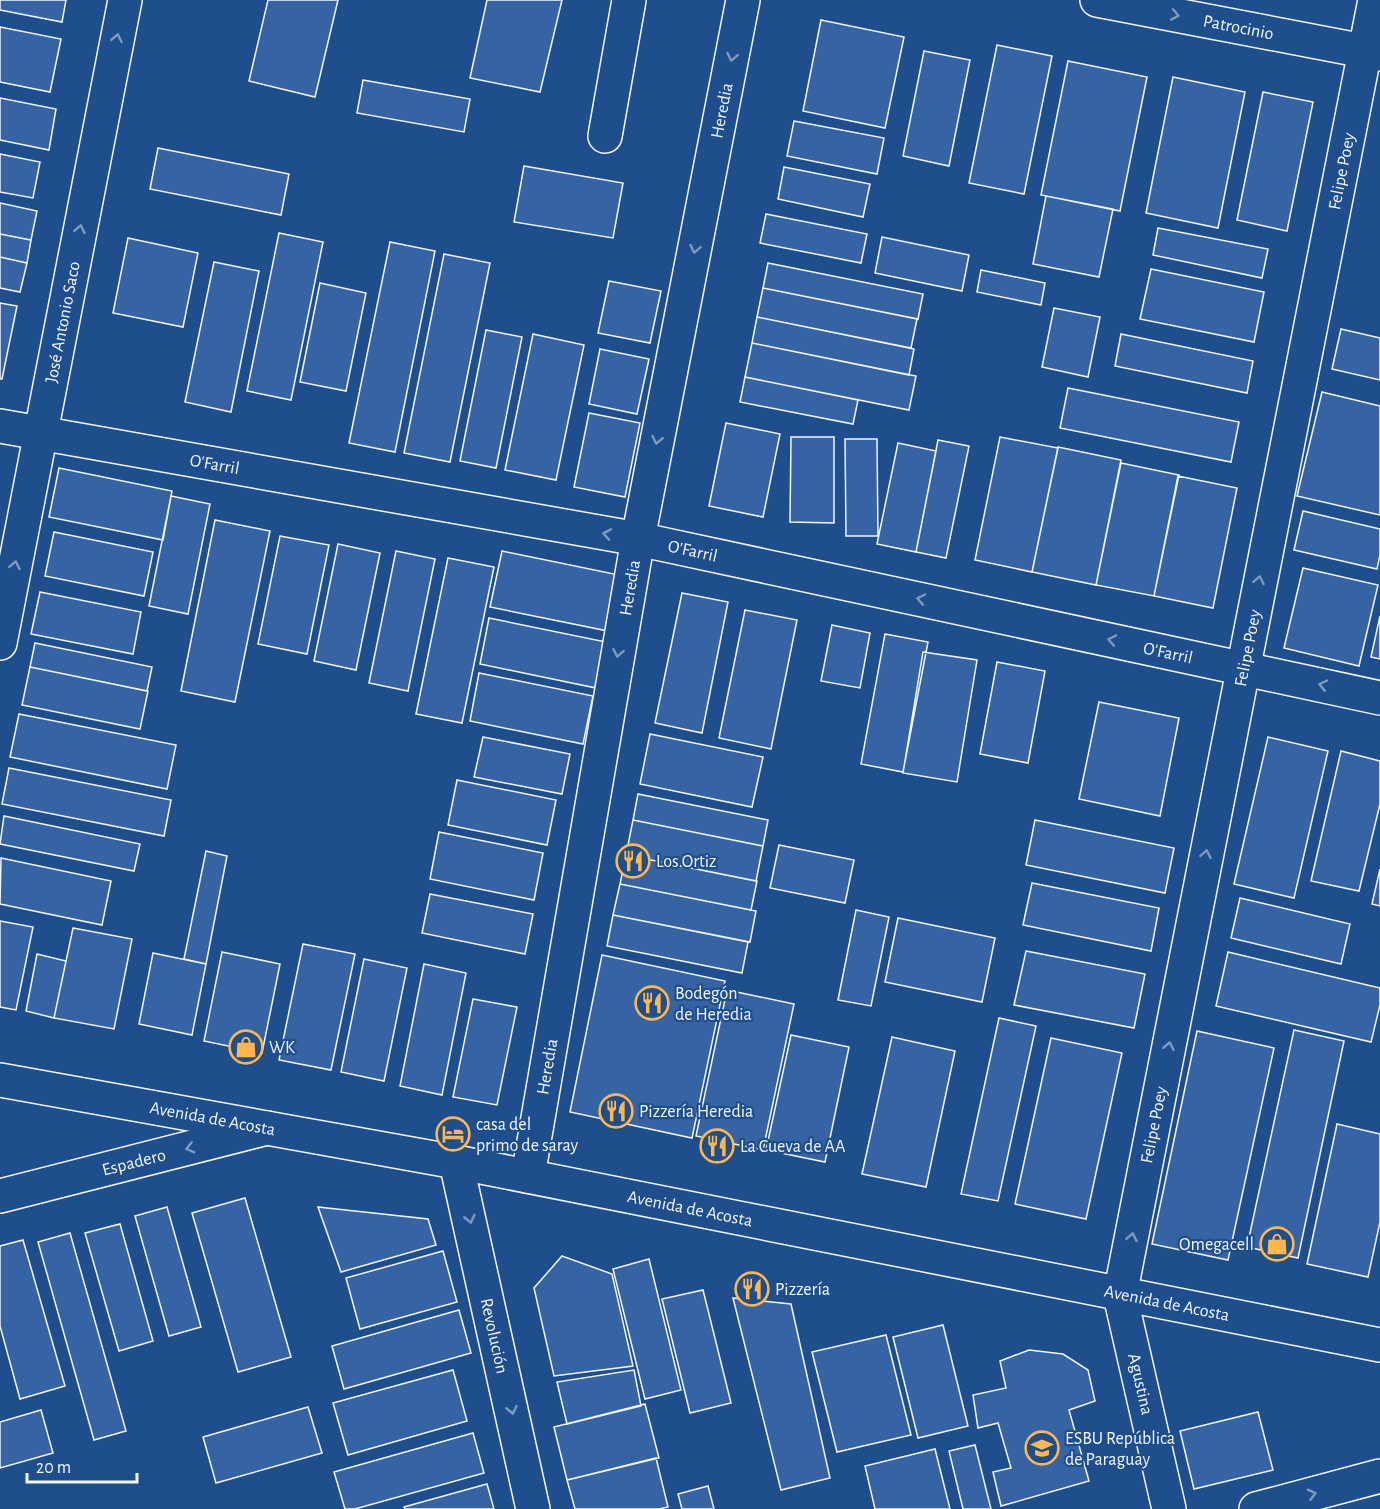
<svg xmlns="http://www.w3.org/2000/svg" width="1380" height="1509" viewBox="0 0 1380 1509" font-family="'Alegreya Sans',sans-serif">
  <style>
    .building { fill: #3563a3; stroke: #f2f6ff; stroke-width: 1.5 }
    .lines { fill: none; stroke-linecap: round; stroke-linejoin: round }
    .minor-casing { stroke: #f2f6ff; stroke-width: 36 }
    .major-casing { stroke: #f2f6ff; stroke-width: 36 }
    .minor { stroke: #1f4e8c; stroke-width: 33 }
    .major { stroke: #1f4e8c; stroke-width: 33 }
    .oneway { stroke: #7e9ac0 }
    .labels { text-anchor: middle; stroke-width: 4.5; stroke-linejoin: round; paint-order: stroke }
    .street-label { font-size: 18px; fill: #f2f6ff; stroke: #1f4e8c }
    .poi-label { font-size: 18px; fill: #f2f6ff; stroke: #1f4e8c; text-anchor: start }
  </style>
  <rect width="100%" height="100%" fill="#1f4e8c"/>
  <path class="building" d="M0 0H66L62 22 0 10Z
    M268 0H338L315 97 249 81Z
    M487 0H562L540 92 470 78Z
    M821 20 904 37 885 128 803 111Z
    M0 27 61 39 50 92 0 82Z
    M997 45 1052 56 1024 194 969 183Z
    M924 51 970 60 949 166 903 156Z
    M1068 61 1147 77 1120 211 1041 195Z
    M1173 77 1245 92 1218 228 1146 213Z
    M363 80 470 99 464 132 357 113Z
    M1263 92 1313 102 1287 231 1237 220Z
    M0 98 56 109 49 150 0 140Z
    M794 121 884 138 877 174 787 156Z
    M158 148 289 174 281 215 150 189Z
    M0 154 40 162 33 198 0 192Z
    M524 166 623 183 613 238 514 222Z
    M784 167 870 184 863 217 778 199Z
    M1046 196 1113 209 1099 277 1033 264Z
    M0 203 37 211 31 240 0 234Z
    M766 214 867 234 861 263 760 243Z
    M1158 228 1268 249 1262 278 1153 255Z
    M279 233 323 242 291 400 247 391Z
    M0 234 31 240 27 263 0 257Z
    M882 237 969 255 962 291 875 273Z
    M128 238 198 253 183 327 113 313Z
    M390 242 435 251 395 452 349 443Z
    M444 254 490 263 450 462 404 453Z
    M0 257 27 263 20 292 0 288Z
    M214 262 259 271 231 412 185 402Z
    M768 263 923 294 918 319 763 288Z
    M1151 269 1264 292 1254 342 1140 319Z
    M981 270 1045 283 1041 305 977 292Z
    M609 281 661 291 650 343 598 333Z
    M320 283 366 293 346 391 300 382Z
    M763 288 917 319 911 348 757 317Z
    M0 303 17 306 2 379H0Z
    M1054 308 1100 317 1088 377 1042 367Z
    M757 317 914 349 909 375 752 343Z
    M1341 329 1380 338V380L1332 369Z
    M486 330 522 337 496 468 460 461Z
    M533 334 584 345 556 480 505 470Z
    M1121 334 1253 361 1247 393 1115 366Z
    M752 343 916 376 909 410 745 377Z
    M600 349 649 359 637 414 589 404Z
    M745 377 858 400 853 424 740 402Z
    M1068 388 1239 422 1231 462 1060 428Z
    M1322 392 1380 406V515L1297 496Z
    M589 413 640 423 625 497 574 487Z
    M726 423 780 434 763 517 709 506Z
    M791 437H834V523L790 522Z
    M1000 437 1058 448 1032 572 975 560Z
    M845 439H877L878 536H846Z
    M938 440 969 446 946 558 916 552Z
    M898 443 936 451 916 552 877 544Z
    M1058 447 1121 460 1096 585 1032 572Z
    M1121 463 1179 475 1154 596 1096 585Z
    M59 468 172 491 163 540 49 517Z
    M1178 476 1237 488 1213 608 1154 596Z
    M171 496 210 504 188 614 149 606Z
    M1303 511 1380 529V555L1377 569 1294 550Z
    M215 520 270 531 235 702 181 691Z
    M54 532 153 552 144 596 45 576Z
    M280 536 329 545 307 654 258 644Z
    M338 544 380 553 356 670 314 661Z
    M396 551 435 559 408 691 369 683Z
    M502 551 619 575 608 631 490 607Z
    M448 558 494 567 462 723 416 714Z
    M1303 568 1378 585 1359 666 1284 648Z
    M40 592 141 612 133 654 31 634Z
    M682 593 728 602 702 733 655 723Z
    M745 610 797 620 771 749 719 738Z
    M1380 616V659L1371 657Z
    M489 618 606 642 596 688 480 664Z
    M832 625 870 633 860 688 821 681Z
    M885 634 928 642 903 772 861 764Z
    M35 643 152 667 147 691 30 667Z
    M923 652 977 660 957 782 903 773Z
    M997 662 1045 671 1028 763 980 754Z
    M30 667 148 691 140 729 22 705Z
    M479 673 593 696 583 744 470 721Z
    M1099 702 1179 718 1160 816 1079 799Z
    M19 714 176 745 167 789 10 757Z
    M650 734 763 757 752 807 640 784Z
    M483 737 570 754 562 794 474 777Z
    M1268 737 1328 751 1294 898 1234 884Z
    M1341 751 1380 761V804L1359 891 1311 881Z
    M9 768 171 800 164 836 2 804Z
    M457 780 556 800 547 845 448 825Z
    M638 794 768 820 763 846 633 820Z
    M4 816 140 844 134 871 0 844Z
    M633 820 763 846 756 881 626 855Z
    M1035 820 1174 848 1165 893 1026 865Z
    M439 832 543 853 534 900 430 879Z
    M779 845 854 860 845 903 770 888Z
    M206 851 227 856 206 964 184 959Z
    M626 855 757 881 751 910 620 884Z
    M1 858 111 881 102 925 0 904Z
    M1380 869V906L1372 904Z
    M1032 883 1159 908 1151 951 1023 925Z
    M620 884 756 911 750 942 613 915Z
    M430 894 533 914 525 954 422 933Z
    M1240 898 1350 924 1341 964 1231 938Z
    M856 910 889 917 871 1006 838 1000Z
    M613 915 748 942 742 973 607 946Z
    M898 918 995 938 982 1002 885 982Z
    M0 921 33 927 16 1010 0 1007Z
    M73 928 132 939 114 1029 54 1018Z
    M303 944 355 954 331 1070 279 1060Z
    M1026 951 1145 974 1134 1028 1014 1005Z
    M222 952 280 964 262 1053 204 1041Z
    M1228 952 1380 988V1005L1371 1042 1216 1006Z
    M153 953 206 964 192 1035 139 1024Z
    M37 954 66 961 54 1018 26 1011Z
    M602 955 725 981 692 1138 570 1112Z
    M364 959 407 968 384 1081 341 1072Z
    M424 964 466 973 442 1095 400 1086Z
    M727 990 794 1004 763 1150 696 1136Z
    M473 999 517 1007 497 1105 453 1097Z
    M999 1018 1036 1026 998 1201 961 1194Z
    M1294 1030 1344 1041 1298 1258 1247 1247Z
    M1197 1031 1274 1048 1228 1260 1152 1244Z
    M791 1035 849 1047 825 1162 766 1150Z
    M892 1037 955 1051 926 1187 862 1174Z
    M1051 1038 1122 1053 1086 1219 1015 1204Z
    M1337 1124 1380 1134V1222L1368 1277 1307 1264Z
    M245 1198 291 1357 238 1372 192 1213Z
    M167 1207 201 1327 169 1336 135 1216Z
    M318 1207 428 1219 436 1245 341 1272Z
    M120 1224 153 1341 119 1351 85 1233Z
    M70 1233 126 1431 94 1440 38 1242Z
    M23 1240 65 1386 20 1399 0 1326V1246Z
    M443 1251 457 1302 360 1329 346 1278Z
    M562 1256 612 1274 633 1366 554 1376 534 1288Z
    M649 1259 681 1390 645 1399 613 1269Z
    M703 1290 731 1403 690 1413 662 1299Z
    M733 1298 791 1304 830 1478 781 1490Z
    M459 1310 471 1353 344 1389 332 1346Z
    M943 1325 968 1426 918 1438 893 1337Z
    M886 1335 911 1435 837 1452 812 1352Z
    M1029 1350 1063 1354 1088 1370 1095 1401 1069 1410 1089 1481 1001 1506 993 1472 1011 1468 998 1423 978 1428 973 1395 1006 1388 1000 1361Z
    M453 1370 467 1421 348 1455 333 1403Z
    M634 1370 641 1406 567 1424 557 1382Z
    M645 1404 659 1458 567 1480 554 1427Z
    M308 1407 322 1453 216 1483 203 1437Z
    M41 1410 53 1453 0 1468V1422Z
    M1258 1412 1273 1470 1194 1489 1180 1431Z
    M473 1433 484 1473 355 1509H345L334 1472Z
    M975 1445 991 1509H963L949 1451Z
    M935 1449 950 1509H875L865 1466Z
    M656 1458 668 1507 659 1509H575L567 1480Z
    M487 1484 494 1509H405L404 1507Z
    M708 1486 714 1509H682L678 1494Z"/>
  <g class="lines">
    <g class="minor-casing">
      <g id="minor">
        <path id="s1" d="M1097 0 1380 54"/>
        <path d="M605 136 629 0"/>
        <path id="s2" d="M0 426 638 539 1380 698"/>
        <path id="s3" d="M0 643 125 0"/>
        <path id="s4" d="M456 1162 533 1509"/>
        <path id="s5" d="M528 1176 638 539 743 0"/>
        <path id="s6" d="M0 1196 267 1128"/>
        <path id="s7" d="M1169 1509 1120 1295 1375 0"/>
        <path d="M1256 1509 1380 1476"/>
      </g>
    </g>
    <g class="major-casing">
      <g id="major">
        <path id="s8" d="M0 1080 456 1162 1380 1345"/>
      </g>
    </g>
    <use href="#minor" class="minor"/>
    <use href="#major" class="major"/>
  </g>
  <defs><path id="oneway-chevron" d="M-2-3.5L2.5 0L-2 3.5" fill="none" stroke-width="1.6" stroke-linecap="round" stroke-linejoin="round" transform="scale(1.5)"/></defs>
  <g class="oneway">
    <use href="#oneway-chevron" transform="translate(1175 15) rotate(11)"/>
    <use href="#oneway-chevron" transform="translate(117 38) rotate(-79)"/>
    <use href="#oneway-chevron" transform="translate(732 57) rotate(101)"/>
    <use href="#oneway-chevron" transform="translate(80 229) rotate(-79)"/>
    <use href="#oneway-chevron" transform="translate(695 249) rotate(101)"/>
    <use href="#oneway-chevron" transform="translate(657 440) rotate(101)"/>
    <use href="#oneway-chevron" transform="translate(607 534) rotate(-170)"/>
    <use href="#oneway-chevron" transform="translate(15 565) rotate(-79)"/>
    <use href="#oneway-chevron" transform="translate(1259 580) rotate(-79)"/>
    <use href="#oneway-chevron" transform="translate(921 599) rotate(-168)"/>
    <use href="#oneway-chevron" transform="translate(1112 640) rotate(-168)"/>
    <use href="#oneway-chevron" transform="translate(618 653) rotate(100)"/>
    <use href="#oneway-chevron" transform="translate(1323 685) rotate(-168)"/>
    <use href="#oneway-chevron" transform="translate(1206 854) rotate(-79)"/>
    <use href="#oneway-chevron" transform="translate(1169 1046) rotate(-79)"/>
    <use href="#oneway-chevron" transform="translate(190 1148) rotate(166)"/>
    <use href="#oneway-chevron" transform="translate(470 1219) rotate(77)"/>
    <use href="#oneway-chevron" transform="translate(1132 1237) rotate(-79)"/>
    <use href="#oneway-chevron" transform="translate(512 1410) rotate(78)"/>
    <use href="#oneway-chevron" transform="translate(1312 1494) rotate(-15)"/>
  </g>
  <defs>
    <g id="restaurant-ring" transform="scale(1.725)"><circle r="9.5" fill="#1f4e8c" stroke="#ffb74d" stroke-width="1.5"/><path d="M-5-6h1v4h1v-4h1v4h1v-4h1v5L-1.5 .5V6h-2V.5L-5-1ZM5-6V6H3V1.5H1.5Q1.5-4 5-6Z" fill="#ffb74d"/></g>
    <g id="shop-ring" transform="scale(1.725)"><circle r="9.5" fill="#1f4e8c" stroke="#ffb74d" stroke-width="1.5"/><path d="M-5-2.5h2.3a2.7 3.5 0 0 1 5.4 0H5L5.5 6h-11ZM-1.5-2.5h3a1.5 2.3 0 0 0-3 0Z" fill="#ffb74d"/></g>
    <g id="hotel-ring" transform="scale(1.725)"><circle r="9.5" fill="#1f4e8c" stroke="#ffb74d" stroke-width="1.5"/><path d="M-6-4.5h1.5V1H6V5H4.5V3h-9V5H-6ZM-4 0a1.8 1.8 0 1 1 3.6 0ZM.5 0V-2.5h3Q6-2.5 6 0Z" fill="#ffb74d"/></g>
    <g id="school-ring" transform="scale(1.725)"><circle r="9.5" fill="#1f4e8c" stroke="#ffb74d" stroke-width="1.5"/><path d="M0-5L7-2L0 1L-7-2ZM-4 1L0 2.5L4 1V4Q0 6-4 4Z" fill="#ffb74d"/></g>
  </defs>
  <g fill-rule="evenodd">
    <use href="#restaurant-ring" x="633" y="861"/>
    <use href="#restaurant-ring" x="652" y="1003"/>
    <use href="#shop-ring" x="246" y="1047"/>
    <use href="#restaurant-ring" x="616" y="1111"/>
    <use href="#hotel-ring" x="453" y="1134"/>
    <use href="#restaurant-ring" x="717" y="1146"/>
    <use href="#shop-ring" x="1277" y="1244"/>
    <use href="#restaurant-ring" x="752" y="1289"/>
    <use href="#school-ring" x="1042" y="1448"/>
  </g>
  <g class="labels">
    <g class="street-label">
      <text dy="6" stroke="none"><textPath href="#s1" startOffset="144">Patrocinio</textPath></text>
      <text dy="6" stroke="none"><textPath href="#s5" startOffset="1083">Heredia</textPath></text>
      <text dy="6" stroke="none"><textPath href="#s7" startOffset="1365">Felipe Poey</textPath></text>
      <text dy="6" stroke="none"><textPath href="#s3" startOffset="327">José Antonio Saco</textPath></text>
      <text dy="6" stroke="none"><textPath href="#s2" startOffset="218">O'Farril</textPath></text>
      <text dy="6" stroke="none"><textPath href="#s2" startOffset="704">O'Farril</textPath></text>
      <text dy="6" stroke="none"><textPath href="#s5" startOffset="597">Heredia</textPath></text>
      <text dy="6" stroke="none"><textPath href="#s7" startOffset="879">Felipe Poey</textPath></text>
      <text dy="6" stroke="none"><textPath href="#s2" startOffset="1190">O'Farril</textPath></text>
      <text dy="6" stroke="none"><textPath href="#s5" startOffset="111">Heredia</textPath></text>
      <text dy="6" stroke="none"><textPath href="#s8" startOffset="216">Avenida de Acosta</textPath></text>
      <text dy="6" stroke="none"><textPath href="#s7" startOffset="393">Felipe Poey</textPath></text>
      <text dy="6" stroke="none"><textPath href="#s6" startOffset="138">Espadero</textPath></text>
      <text dy="6" stroke="none"><textPath href="#s8" startOffset="702">Avenida de Acosta</textPath></text>
      <text dy="6" stroke="none"><textPath href="#s8" startOffset="1188">Avenida de Acosta</textPath></text>
      <text dy="6" stroke="none"><textPath href="#s4" startOffset="178">Revolución</textPath></text>
      <text transform="translate(1141 1384) rotate(77)" y="6">Agustina</text>
    </g>
    <g class="poi-label">
      <text x="656" y="867">Los Ortiz</text>
      <text x="675" y="999">Bodegón<tspan x="675" dy="21">de Heredia</tspan></text>
      <text x="269" y="1053">WK</text>
      <text x="639" y="1117">Pizzería Heredia</text>
      <text x="476" y="1130">casa del<tspan x="476" dy="21">primo de saray</tspan></text>
      <text x="740" y="1152">La Cueva de AA</text>
      <text x="1254" y="1250" text-anchor="end">Omegacell</text>
      <text x="775" y="1295">Pizzería</text>
      <text x="1065" y="1444">ESBU República<tspan x="1065" dy="21">de Paraguay</tspan></text>
    </g>
  </g>
  <path d="M27 1473v9h110v-9" fill="none" stroke="#f2f6ff" stroke-width="3"/>
  <text x="36" y="1473" font-size="18" fill="#f2f6ff" stroke="#1f4e8c" stroke-width="4.5" paint-order="stroke">20 m</text>
</svg>
